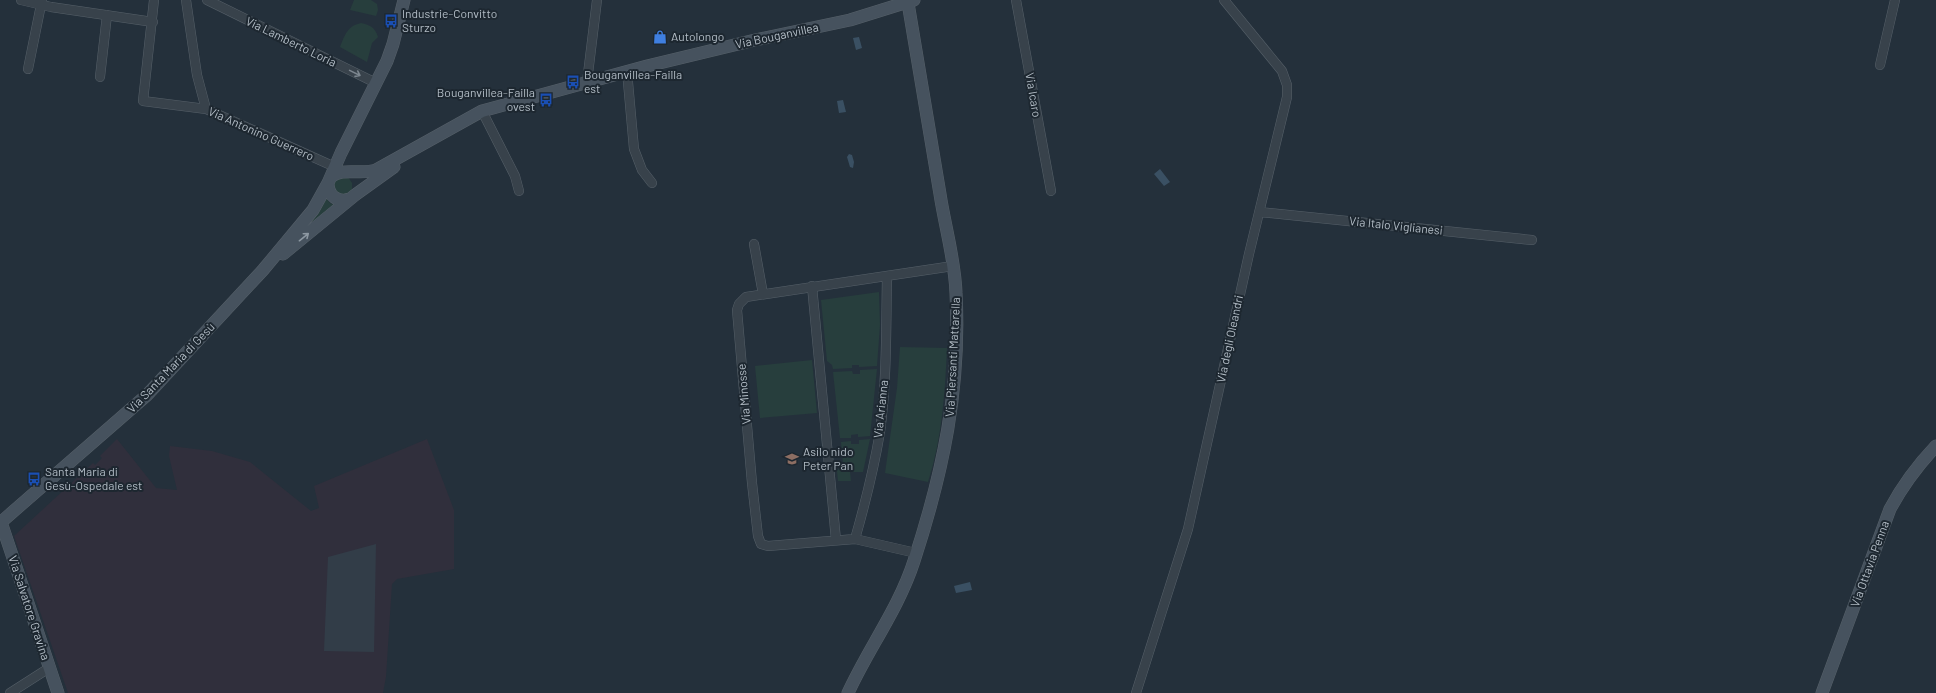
<svg xmlns="http://www.w3.org/2000/svg" width="1936" height="693" viewBox="0 0 1936 693" font-family="Barlow,sans-serif">
  <style>
    .medical { fill: #302f3c }
    .airport { fill: #323d48 }
    .green { fill: #273e3d }
    .water { fill: #3a5063 }
    .lines { fill: none; stroke-linecap: round; stroke-linejoin: round }
    .street-casing { stroke: #566069; stroke-width: 10 }
    .secondary-casing { stroke: #566069; stroke-width: 13 }
    .street { stroke: #38424b; stroke-width: 9 }
    .secondary { stroke: #46525e; stroke-width: 12 }
    .oneway { stroke: #7c868f }
    .oneway2 { stroke: #8d98a2 }
    .labels { text-anchor: middle; stroke-width: 4; stroke-linejoin: round; paint-order: stroke }
    .poi-label { font-size: 12px; fill: #b3bdc6; stroke: #1d2730; text-anchor: start }
    .street-label { font-size: 12px; fill: #b3bdc6; stroke: #1d2730 }
  </style>
  <rect width="100%" height="100%" fill="#24303b"/>
  <path class="medical" d="M117 439 156 488 177 490 169 456 170 446 212 451 250 462 311 511 319 508 314 486 427 439 454 510V569L397 579 392 584 386 677 383 693H68L14 536 93 463 95 465 102 458 100 456Z"/>
  <path class="airport" d="M376 544 374 652 324 651 328 557Z"/>
  <path class="green" d="M354 0H371L377 4 378 10 376 16 350 10Z
    M361 23C370 25 375 27 378 37L372 43 367 62 340 47C345 35 347 26 361 23Z
    M348 177 352 183V189L348 195 336 194 333 182 334 179Z
    M326 198 330 203 335 205 311 224 310 223Z
    M879 292 880 325 877 366 859 367V365H852V368L833 369 832 365 827 361 821 300Z
    M900 347 947 348C945 393 942 439 928 482L885 473 897 388Z
    M812 360 817 413 760 418 755 366Z
    M877 369 870 436 858 437V434L851 435V438H840L833 372 852 371 853 374H860V370Z
    M870 439 863 472H850L851 481H838L837 471 843 464 841 442 851 441V444H859V440Z"/>
  <path class="water" d="M859 37 862 48 856 50 853 38Z
    M843 100 846 112 839 113 837 101Z
    M849 154 852 155 854 162 853 168 850 167 847 157Z
    M1160 169 1170 182 1164 186 1154 174Z
    M970 582 972 590 956 593 954 586Z"/>
  <g class="lines">
    <g class="street-casing">
      <path id="street" d="M21 0 51 7 153 22
        M154 0 143 101 206 109 335 167
        M186 0 197 75 206 109
        M207 0 376 83
        M1016 0 1051 191
        M1880 65 1895 0
        M28 69 42 0
        M627 71 634 149 642 170 652 183
        M100 77 107 15
        M587 82 597 0
        M482 111 515 176 519 191
        M1260 212 1532 240
        M754 244 763 294
        M812 286 836 540
        M855 539C865 504 874 468 880 432 887 380 886 328 887 276
        M916 553 855 539 768 546 761 544 758 536 752 483 737 310 739 304 746 297 953 266
        M10 693 49 668
        M1136 693 1188 529 1249 254 1287 97V85L1282 71 1224 0"/>
    </g>
    <g class="secondary-casing">
      <path id="secondary" d="M331 177C341 167 362 175 376 170L482 111 647 66 755 40 850 20 914 0
        M328 183C328 196 338 203 350 199
        M283 254 355 195 394 167
        M1 522 58 693
        M0 523 147 395 263 270 313 210 328 183 341 153 387 61 393 44 404 0
        M848 693C868 649 899 608 914 561 943 472 961 388 956 293 955 260 945 227 940 194 929 130 919 66 908 3
        M1822 693 1890 509C1903 485 1918 465 1936 446"/>
    </g>
    <use href="#street" class="street"/>
    <use href="#secondary" class="secondary"/>
  </g>
  <defs><path id="oneway-shaft" d="M-6 0H5M1.5-3L5.5 0L1.5 3" fill="none" stroke-width="1.6" stroke-linecap="round" stroke-linejoin="round"/></defs>
  <use class="oneway" href="#oneway-shaft" transform="translate(355 73) rotate(26)"/>
  <use class="oneway2" href="#oneway-shaft" transform="translate(304 237) rotate(-39)"/>
  <defs>
    <g id="bus-bare" transform="scale(1.08)"><path d="M-5-6H5V4H4V6H2V4H-2V6H-4V4H-5ZM-3.5-4V0h7V-4ZM-3.5 1.2v1.5H-2V1.2ZM2 1.2v1.5H3.5V1.2Z" fill="#1a4fb4" stroke="#1d2730" stroke-width="2.5" paint-order="stroke"/></g>
    <g id="shop-bare" transform="scale(1.08)"><path d="M-5-2.5h2.3a2.7 3.5 0 0 1 5.4 0H5L5.5 6h-11ZM-1.5-2.5h3a1.5 2.3 0 0 0-3 0Z" fill="#3f7fe0" stroke="#1d2730" stroke-width="2.5" paint-order="stroke"/></g>
    <g id="school-bare" transform="scale(1.08)"><path d="M0-5L7-2L0 1L-7-2ZM-4 1L0 2.5L4 1V4Q0 6-4 4Z" fill="#8d6e63" stroke="#1d2730" stroke-width="2.5" paint-order="stroke"/></g>
  </defs>
  <g fill-rule="evenodd">
    <use href="#bus-bare" x="391" y="21"/>
    <use href="#shop-bare" x="660" y="37"/>
    <use href="#bus-bare" x="573" y="82"/>
    <use href="#bus-bare" x="546" y="100"/>
    <use href="#school-bare" x="792" y="459"/>
    <use href="#bus-bare" x="34" y="479"/>
  </g>
  <g class="labels">
    <g class="poi-label">
      <text x="402" y="18">Industrie-Convitto<tspan x="402" dy="14">Sturzo</tspan></text>
      <text x="671" y="41">Autolongo</text>
      <text x="584" y="79">Bouganvillea-Failla<tspan x="584" dy="14">est</tspan></text>
      <text x="535" y="97" text-anchor="end">Bouganvillea-Failla<tspan x="535" dy="14">ovest</tspan></text>
      <text x="803" y="456">Asilo nido<tspan x="803" dy="14">Peter Pan</tspan></text>
      <text x="45" y="476">Santa Maria di<tspan x="45" dy="14">Gesù-Ospedale est</tspan></text>
    </g>
    <g class="street-label">
      <text transform="translate(777 36) rotate(-12)" y="4">Via Bouganvillea</text>
      <text transform="translate(291 42) rotate(26)" y="4">Via Lamberto Loria</text>
      <text transform="translate(1033 95) rotate(80)" y="4">Via Icaro</text>
      <text transform="translate(261 134) rotate(24)" y="4">Via Antonino Guerrero</text>
      <text transform="translate(1396 226) rotate(6)" y="4">Via Italo Viglianesi</text>
      <text transform="translate(1230 339) rotate(-78)" y="4">Via degli Oleandri</text>
      <text transform="translate(953 357) rotate(-87)" y="4">Via Piersanti Mattarella</text>
      <text transform="translate(171 368) rotate(-46)" y="4">Via Santa Maria di Gesù</text>
      <text transform="translate(744 394) rotate(-95)" y="4">Via Minosse</text>
      <text transform="translate(881 409) rotate(-84)" y="4">Via Arianna</text>
      <text transform="translate(1870 564) rotate(-70)" y="4">Via Ottavia Penna</text>
      <text transform="translate(29 608) rotate(72)" y="4">Via Salvatore Gravina</text>
    </g>
  </g>
</svg>
